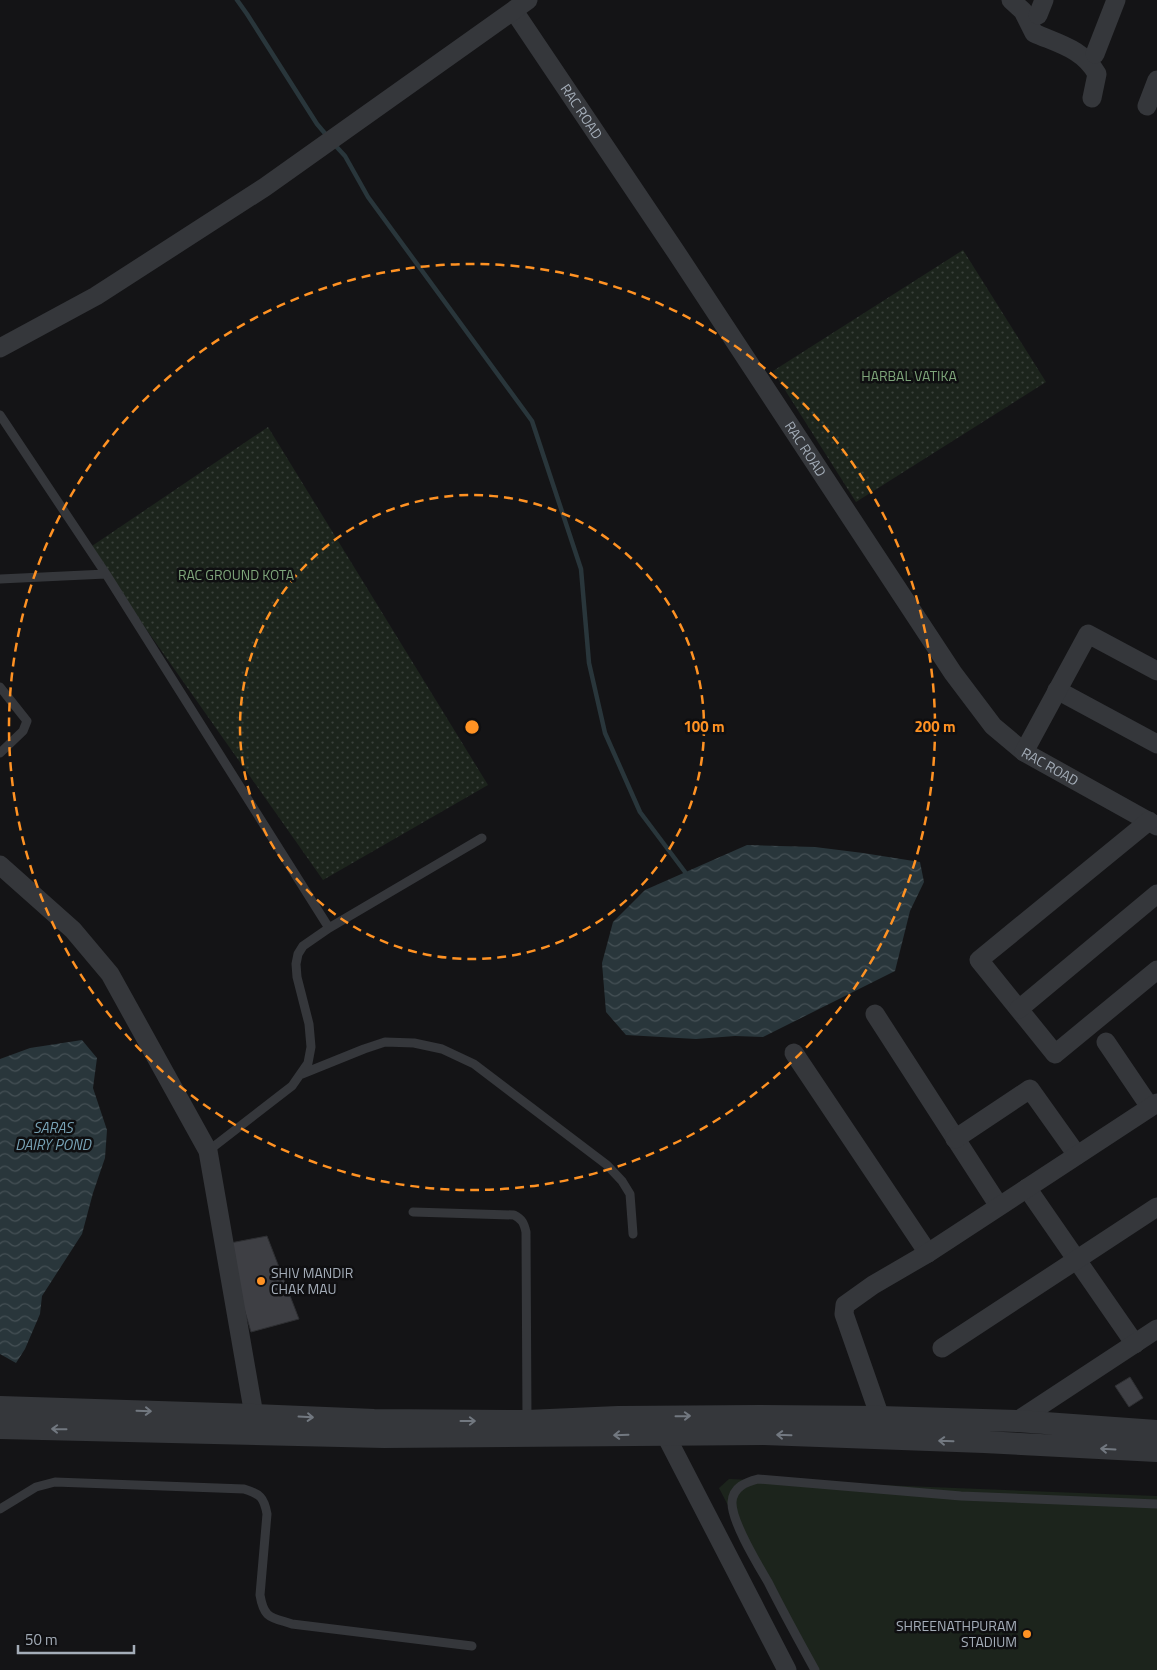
<svg xmlns="http://www.w3.org/2000/svg" width="1157" height="1670" viewBox="0 0 1157 1670" font-family="'Titillium Web',sans-serif">
  <style>
    .park { fill: url(#park-dots) }
    .pitch { fill: #1c241c }
    .water { fill: url(#water-waves) }
    .lines { fill: none; stroke-linecap: round; stroke-linejoin: round }
    .stream { stroke: #29363b; stroke-width: 4.5 }
    .building { fill: #3e3f44; stroke: #2e2f32 }
    .service { stroke: #35373b; stroke-width: 9 }
    .minor { stroke: #35373b; stroke-width: 19 }
    .tertiary { stroke: #35373b; stroke-width: 22 }
    .oneway { stroke: #727880 }
    .ring { fill: none; stroke: #ff9223; stroke-width: 2.5; stroke-dasharray: 9 6 }
    .poi-dot { fill: #ff9223; stroke: #0f0f11; stroke-width: 2 }
    .labels { text-anchor: middle; stroke-width: 5; stroke-linejoin: round; paint-order: stroke }
    .street-label { font-size: 14px; fill: #a4adb8; stroke: #0f0f11 }
    .park-label { font-size: 14px; fill: #7ea57a; stroke: #0f0f11 }
    .poi-label { font-size: 14px; fill: #a4adb8; stroke: #0f0f11; text-anchor: start }
    .water-label { font-size: 15px; font-style: italic; fill: #78a3b6; stroke: #0f0f11 }
    .centre { fill: #ff9223; stroke: #0f0f11; stroke-width: 2.5 }
    .ring-label { font-size: 15px; text-anchor: middle; font-weight: bold; fill: #ff9223; stroke: #0f0f11; stroke-width: 5; stroke-linejoin: round; paint-order: stroke }
  </style>
  <defs>
    <pattern id="park-dots" width="8" height="8" patternUnits="userSpaceOnUse" patternTransform="scale(1.25)"><rect width="8" height="8" fill="#1c241c"/><path d="M2 2h.1M6 6h.1" fill="none" stroke="#3a413b" stroke-width="1.8" stroke-linecap="round"/></pattern>
    <pattern id="water-waves" width="16" height="10" patternUnits="userSpaceOnUse" patternTransform="scale(1.25)"><rect width="16" height="10" fill="#29363b"/><path d="M0 5q4-4 8 0t8 0" fill="none" stroke="#455055"/></pattern>
  </defs>
  <rect width="100%" height="100%" fill="#141416"/>
  <path class="park" d="M963 250 1046 382 856 502 773 371Z
    M268 427 488 785 323 880 89 548Z"/>
  <path class="pitch" d="M729 1479 1157 1496V1670H812L719 1488Z"/>
  <path class="water" d="M747 845 815 847 863 853 920 862 924 882 910 911 895 971 763 1037 735 1036 696 1039 626 1035 606 1012 602 963 613 922 645 890Z
    M82 1040 97 1058 93 1088 107 1130 105 1158 93 1193 82 1234 42 1296 40 1314 25 1349 16 1363 0 1354V1059L30 1048Z"/>
  <g class="lines">
    <path class="stream" d="M237 0 247 14 317 124 328 137
      M333 143 345 156 368 197 532 421 581 569 589 663 605 733 640 812 685 872"/>
  </g>
  <path class="building" d="M267 1236 299 1319 251 1332 225 1244Z
    M1130 1377 1143 1398 1129 1407 1115 1386Z"/>
  <g class="lines">
    <path class="service" d="M0 415 106 574 329 928
      M0 579 106 574
      M0 687 27 721 23 731 0 753
      M302 1074 364 1049 385 1042 414 1043 442 1049 474 1064 607 1165 622 1181 630 1194 633 1234
      M208 1151 292 1086 308 1063 311 1047 309 1024 297 977 296 964 298 954 303 946 329 928 482 838
      M413 1212 514 1215C522 1219 524 1223 526 1232L527 1421
      M0 1509 36 1487 55 1482 244 1489C260 1494 264 1497 267 1514L260 1595C264 1619 271 1617 292 1624L472 1646
      M815 1670C799 1641 783 1612 768 1582 758 1565 731 1521 732 1502 733 1487 746 1482 758 1479L961 1496 1157 1504"/>
    <g class="minor">
      <path d="M1011 0 1023 11 1034 33C1059 44 1083 49 1097 74L1092 98"/>
      <path id="s1" d="M514 11 676 252 953 673 993 726 1024 752 1157 826"/>
      <path d="M1038 15 1044 0"/>
      <path d="M1095 54 1116 0"/>
      <path d="M1147 106 1157 80"/>
      <path d="M0 348 96 296 265 187 528 0"/>
      <path d="M1057 690 1157 744"/>
      <path d="M1024 752 1088 634 1157 671"/>
      <path d="M1149 821 979 960 1055 1054 1157 970"/>
      <path d="M0 865 73 930 110 974 208 1151 254 1415"/>
      <path d="M1019 1009 1157 894"/>
      <path d="M875 1014 999 1206"/>
      <path d="M1106 1042 1150 1107"/>
      <path d="M794 1053 928 1253"/>
      <path d="M955 1139 1030 1089 1077 1155"/>
      <path d="M1027 1188 1135 1344"/>
      <path d="M942 1348 1157 1207"/>
      <path d="M880 1417 844 1314 845 1305 873 1285 928 1253 1157 1103"/>
      <path d="M1017 1421 1157 1329"/>
      <path d="M665 1434 787 1670"/>
    </g>
    <path class="tertiary" d="M0 1407 254 1415 374 1420 527 1421 618 1417 758 1416 880 1417 1017 1421 1157 1431
      M0 1428 384 1437 764 1434 984 1442 1157 1451"/>
  </g>
  <defs><path id="oneway-shaft" d="M-6 0H5M1.5-3L5.5 0L1.5 3" fill="none" stroke-width="1.6" stroke-linecap="round" stroke-linejoin="round" transform="scale(1.25)"/></defs>
  <g class="oneway">
    <use href="#oneway-shaft" transform="translate(144 1411) rotate(2)"/>
    <use href="#oneway-shaft" transform="translate(683 1416) rotate(-1)"/>
    <use href="#oneway-shaft" transform="translate(306 1417) rotate(3)"/>
    <use href="#oneway-shaft" transform="translate(468 1421)"/>
    <use href="#oneway-shaft" transform="translate(59 1429) rotate(-179)"/>
    <use href="#oneway-shaft" transform="translate(621 1435) rotate(178)"/>
    <use href="#oneway-shaft" transform="translate(784 1435) rotate(-178)"/>
    <use href="#oneway-shaft" transform="translate(946 1441) rotate(-178)"/>
    <use href="#oneway-shaft" transform="translate(1108 1449) rotate(-177)"/>
  </g>
  <g class="ring">
    <circle cx="472" cy="727" r="232"/>
    <circle cx="472" cy="727" r="463"/>
  </g>
  <g class="poi-dot">
    <circle cx="261" cy="1281" r="5"/>
    <circle cx="1027" cy="1634" r="5"/>
  </g>
  <g class="labels">
    <g class="street-label">
      <text dy="5" stroke="none"><textPath href="#s1" startOffset="121">RAC ROAD</textPath></text>
      <text dy="5" stroke="none"><textPath href="#s1" startOffset="526">RAC ROAD</textPath></text>
      <text dy="5" stroke="none"><textPath href="#s1" startOffset="931">RAC ROAD</textPath></text>
    </g>
    <g class="park-label">
      <text x="909" y="381">HARBAL VATIKA</text>
      <text x="236" y="580">RAC GROUND KOTA</text>
    </g>
    <g class="poi-label">
      <text x="271" y="1278">SHIV MANDIR<tspan x="271" dy="16">CHAK MAU</tspan></text>
      <text x="1017" y="1631" text-anchor="end">SHREENATHPURAM<tspan x="1017" dy="16">STADIUM</tspan></text>
    </g>
    <g class="water-label">
      <text x="53" y="1133">SARAS<tspan x="53" dy="17">DAIRY POND</tspan></text>
    </g>
  </g>
  <circle cx="472" cy="727" r="8" class="centre"/>
  <g class="ring-label">
    <text x="704" y="732">100 m</text>
    <text x="935" y="732">200 m</text>
  </g>
  <path d="M18 1645v8h116v-8" fill="none" stroke="#a4adb8" stroke-width="2.5"/>
  <text x="25" y="1645" font-size="15" fill="#a4adb8" stroke="#0f0f11" stroke-width="4" paint-order="stroke">50 m</text>
</svg>
